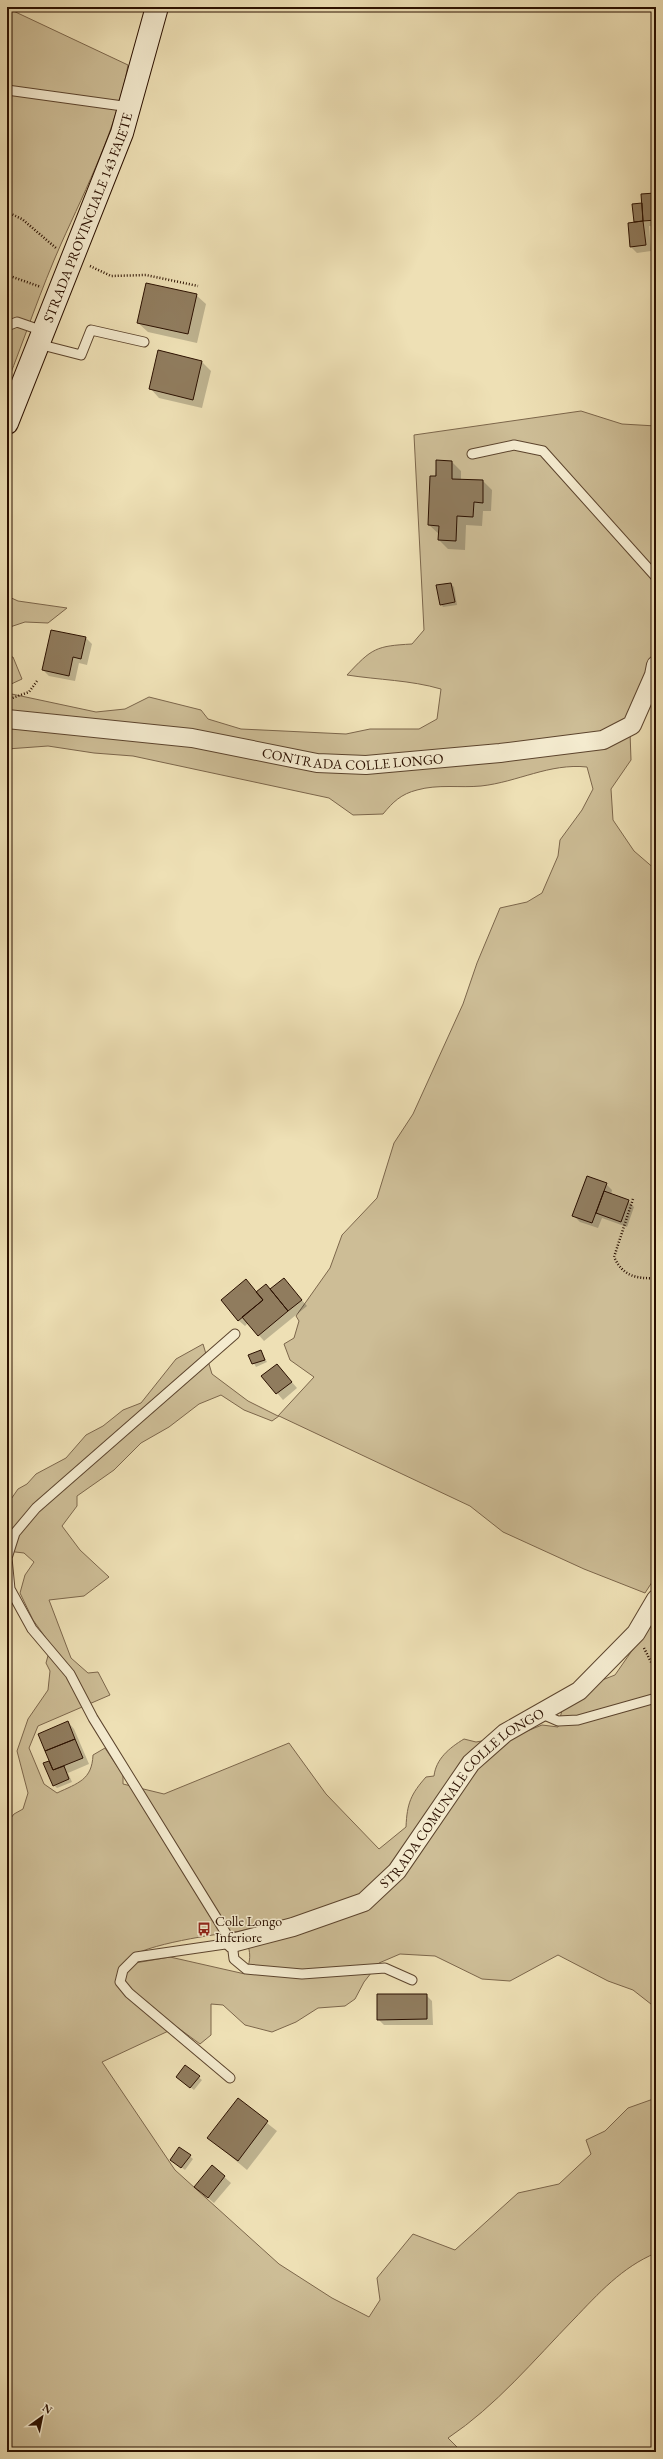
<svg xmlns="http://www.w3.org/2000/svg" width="663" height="2459" viewBox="0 0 663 2459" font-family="'EB Garamond',serif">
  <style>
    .green { fill: #cdbd96; stroke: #7c664b; fill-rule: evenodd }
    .shadow { fill: #0003 }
    .building { fill: #907c5e; stroke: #2b1000 }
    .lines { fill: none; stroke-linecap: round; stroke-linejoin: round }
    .lane-casing { stroke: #5c442d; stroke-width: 11 }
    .street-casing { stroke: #5c442d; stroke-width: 20 }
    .secondary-casing { stroke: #2b1000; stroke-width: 24 }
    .path { stroke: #2b1000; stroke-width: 2.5; stroke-dasharray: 1 2; stroke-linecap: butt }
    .lane { stroke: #f4ebcf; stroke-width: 9 }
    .street { stroke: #f4ebcf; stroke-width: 18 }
    .secondary { stroke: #f4ebcf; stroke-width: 22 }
    .labels { text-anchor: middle; stroke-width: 3; stroke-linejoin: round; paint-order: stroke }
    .street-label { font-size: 14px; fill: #2b1000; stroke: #f4ebcf }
    .poi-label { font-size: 14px; fill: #2b1000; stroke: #f4ebcf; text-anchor: start }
  </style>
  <rect width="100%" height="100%" fill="#eee0b5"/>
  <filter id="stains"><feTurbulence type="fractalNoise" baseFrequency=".005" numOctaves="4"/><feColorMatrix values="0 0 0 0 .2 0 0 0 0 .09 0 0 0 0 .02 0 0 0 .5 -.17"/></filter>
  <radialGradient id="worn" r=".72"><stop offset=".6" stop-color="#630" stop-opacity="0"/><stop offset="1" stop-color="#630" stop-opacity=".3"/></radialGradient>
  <path class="green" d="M7 8 128 65C117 128 87 186 61 244 41 289 25 337 7 383Z
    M581 411 622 424 656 426V668L630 732 631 760 611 789 613 820 634 851 656 870V1576L645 1593 584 1569 503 1532 470 1506 279 1416 272 1421 244 1410 221 1395 199 1404 169 1427 141 1443 114 1470 77 1496V1506L62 1526 80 1550 109 1577 84 1596 49 1600 71 1658 88 1673 98 1672 110 1695 38 1726 29 1748 44 1784 57 1793C78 1783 92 1780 93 1755L105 1748 123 1775V1784L164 1794 289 1743 326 1794 379 1849 406 1827C407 1803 411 1794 426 1777L434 1776C436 1759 449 1748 464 1739L476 1742 517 1735 542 1725 558 1727 562 1710 597 1682 615 1675 656 1616V2008L633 1990 608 1981 558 1955 510 1981 482 1979 435 1956 400 1954 379 1963 364 1982 355 1999 345 2006 318 2008 296 2022 272 2032 245 2025 223 2005 211 2004V2035L200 2044 177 2027 102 2062 175 2170 279 2264 332 2298 369 2317 380 2300 377 2278 413 2234 455 2250 518 2193 559 2184 591 2154 586 2140 605 2131 628 2108 656 2098V2253C622 2267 598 2294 574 2319 534 2360 496 2406 448 2438L462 2452H7V1823L14 1814 23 1809 28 1793 17 1751 28 1719 48 1690 50 1671 46 1663 51 1645 33 1620 20 1593 25 1575 34 1562 24 1553 7 1551V1505L18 1489 27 1484 36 1474 66 1458 86 1435 103 1426 123 1410 141 1403 176 1359 203 1344 212 1374 248 1401 278 1416 314 1377 290 1360 284 1344 294 1338 299 1321 296 1316 330 1268 342 1235 377 1198 394 1143 413 1114 463 1004 477 963 500 908 527 902 542 893 558 856 560 840 582 810 593 789 587 767C549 763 518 782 481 786 460 788 438 784 417 790 401 794 393 802 383 814L353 815 329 798 133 756 94 753 48 746 7 749V693L96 712 125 709 149 697 201 710 208 719 241 729 346 734 370 729H419L437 719 441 689C410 680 379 680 347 675 372 648 376 646 412 644L424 630 414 435ZM242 1931C250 1948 253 1957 245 1974L170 1957 135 1963 117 1981C118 1972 120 1965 127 1959 145 1944 216 1934 242 1931Z
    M7 596 18 601 67 608 48 623 25 622 7 628Z
    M7 657H13L22 679 7 686Z"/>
  <path class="shadow" d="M655 194 656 227 649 226 651 251 637 253 631 247 635 222Z
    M196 295 206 304 197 343 148 332 138 323Z
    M202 362 211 371 202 408 159 398 150 388Z
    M437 461 452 462 461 471V480L483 481 492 490 491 511H483L482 526 466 525 465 550 448 549 439 540V534L429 525Z
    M451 584 454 587 457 605 443 607 441 604Z
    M86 638 92 644 87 665 79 663 75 681 49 676 43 670Z
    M606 1184 612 1190 611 1195 628 1201 634 1207 627 1227 602 1218 598 1228 580 1222 573 1215Z
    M284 1279 307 1306 264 1341 248 1323 245 1326 238 1320 257 1293 271 1290Z
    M261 1352 267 1362 256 1367 250 1356Z
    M277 1365 297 1388 283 1400 263 1376Z
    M68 1722 74 1729 89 1764 68 1773 72 1782 57 1788 54 1785 49 1762 52 1765Z
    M426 1995 432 2001 433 2025H384L378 2019Z
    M185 2067 202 2080 194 2090 180 2080Z
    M238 2100 277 2131 247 2170 209 2138Z
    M180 2148 193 2159 185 2170 174 2162Z
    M212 2166 231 2183 214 2203 195 2187Z"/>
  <path class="building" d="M655 193 656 220 643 221 641 194Z
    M642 203 643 221 634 222 632 204Z
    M643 221 646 245 630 247 628 223Z
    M146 283 197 294 188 334 137 323Z
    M158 350 202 361 193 400 149 389Z
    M436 460 452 461V479L483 480V503L474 502 473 517 457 516 456 541 438 540 439 526 428 525 430 476H436Z
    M451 583 455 602 440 605 436 585Z
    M51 630 86 637 81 659 73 657 69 676 42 670Z
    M587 1176 607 1183 592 1223 572 1216Z
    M604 1191 629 1200 621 1222 596 1213Z
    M284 1278 302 1300 288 1311 270 1289Z
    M246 1279 263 1300 238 1321 221 1300Z
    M266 1284 288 1311 258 1336 242 1317 263 1300 256 1292Z
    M261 1350 265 1360 252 1364 248 1355Z
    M277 1364 292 1382 276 1394 261 1376Z
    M68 1721 75 1739 45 1751 38 1734Z
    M75 1739 83 1758 53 1770 45 1751Z
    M49 1761 53 1770 64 1766 69 1779 53 1786 43 1763Z
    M377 1994H427V2019L377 2020Z
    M185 2065 200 2076 190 2088 176 2077Z
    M238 2098 268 2121 238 2161 207 2138Z
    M179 2147 191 2155 181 2168 170 2160Z
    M212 2165 225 2176 208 2198 194 2187Z"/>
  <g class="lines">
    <g class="lane-casing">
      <path id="lane" d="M7 90 130 107
        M7 326 17 322 43 331
        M38 344 81 355 91 330 144 342
        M472 454 514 445 543 451 656 577
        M235 1334 36 1508 15 1533 7 1558 10 1589 32 1629 70 1674 93 1718 232 1943 234 1959 246 1969 302 1974 385 1968 412 1980
        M542 1714 558 1721 578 1720 656 1698
        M230 2078 129 1993 120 1982 123 1970 136 1957 232 1943"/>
    </g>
    <g class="street-casing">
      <g id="street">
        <path id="s1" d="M7 719 192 738 317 763 366 765 500 753 603 740 632 725 654 675 656 665"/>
        <path id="s2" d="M232 1943 293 1927 364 1902 397 1871 471 1763 505 1733 579 1691 636 1633 656 1599"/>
      </g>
    </g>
    <g class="secondary-casing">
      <g id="secondary">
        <path id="s3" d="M7 423 122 133 157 7"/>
      </g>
    </g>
    <path class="path" d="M7 212 22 219 56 248
      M90 266 111 276 146 275 198 286
      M7 275 41 287
      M7 700 29 692 37 681
      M633 1199 614 1257C623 1276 636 1279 656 1278
      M644 1648 656 1672"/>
    <use href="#lane" class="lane"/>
    <use href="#street" class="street"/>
    <use href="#secondary" class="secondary"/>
  </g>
  <defs>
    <g id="bus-bare" transform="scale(1.08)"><path d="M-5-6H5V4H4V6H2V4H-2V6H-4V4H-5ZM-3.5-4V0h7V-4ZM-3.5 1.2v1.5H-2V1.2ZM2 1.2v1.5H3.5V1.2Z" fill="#8f2418" stroke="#f4ebcf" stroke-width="2.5" paint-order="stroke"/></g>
  </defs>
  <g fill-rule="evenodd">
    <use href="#bus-bare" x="204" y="1929"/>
  </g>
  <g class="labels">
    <g class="street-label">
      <text dy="5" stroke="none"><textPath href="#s3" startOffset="221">STRADA PROVINCIALE 143 FAIETE</textPath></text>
      <text dy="5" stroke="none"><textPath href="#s1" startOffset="349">CONTRADA COLLE LONGO</textPath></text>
      <text dy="5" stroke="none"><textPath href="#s2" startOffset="283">STRADA COMUNALE COLLE LONGO</textPath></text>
    </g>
    <g class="poi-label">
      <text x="215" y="1926">Colle Longo<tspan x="215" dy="16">Inferiore</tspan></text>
    </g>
  </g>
  <rect width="663" height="2459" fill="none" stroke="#eee0b5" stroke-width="24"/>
  <rect x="8" y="8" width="647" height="2443" fill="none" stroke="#2b1000" stroke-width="2"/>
  <rect x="12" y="12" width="639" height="2435" fill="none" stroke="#2b1000"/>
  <g transform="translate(42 2417) rotate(33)" stroke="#f4ebcf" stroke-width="3" paint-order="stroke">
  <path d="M0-3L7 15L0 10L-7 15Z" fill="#2b1000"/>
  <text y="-6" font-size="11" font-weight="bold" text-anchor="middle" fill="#2b1000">N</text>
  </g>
  <rect width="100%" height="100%" filter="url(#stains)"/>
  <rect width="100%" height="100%" fill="url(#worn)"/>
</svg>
